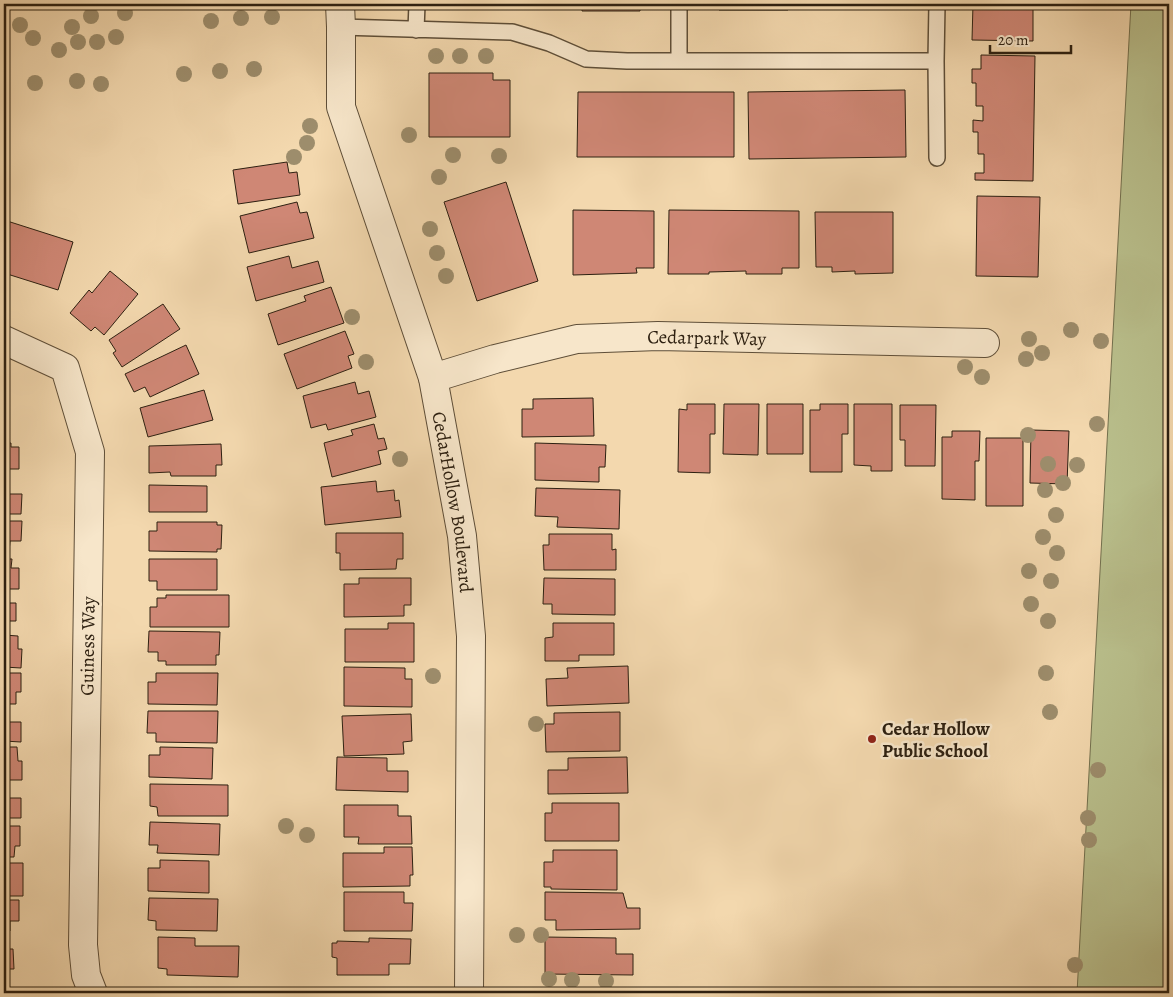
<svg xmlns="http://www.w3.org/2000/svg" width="1173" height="997" viewBox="0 0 1173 997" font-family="Alegreya,serif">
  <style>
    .green { fill: #b9bf8c; stroke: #73704e }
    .building { fill: #cf8775; stroke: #2d2011 }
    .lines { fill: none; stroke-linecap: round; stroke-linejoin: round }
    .service-casing { stroke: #5e4e38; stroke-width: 18 }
    .minor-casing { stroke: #5e4e38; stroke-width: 30 }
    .tertiary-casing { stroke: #5e4e38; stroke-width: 30 }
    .service { stroke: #f7e6ca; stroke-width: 15 }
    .minor { stroke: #f7e6ca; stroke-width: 28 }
    .tertiary { stroke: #f7e6ca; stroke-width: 28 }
    .tree { fill: #9d8d6c }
    .poi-dot { fill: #8f2418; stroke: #f7e6ca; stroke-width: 2 }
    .labels { text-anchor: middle; stroke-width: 5; stroke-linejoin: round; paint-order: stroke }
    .street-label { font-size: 19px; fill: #2d2011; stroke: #f7e6ca }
    .poi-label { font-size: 19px; font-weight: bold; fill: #2d2011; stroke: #f7e6ca; text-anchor: start }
  </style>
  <rect width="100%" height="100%" fill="#f3d8ae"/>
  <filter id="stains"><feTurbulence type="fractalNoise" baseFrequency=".004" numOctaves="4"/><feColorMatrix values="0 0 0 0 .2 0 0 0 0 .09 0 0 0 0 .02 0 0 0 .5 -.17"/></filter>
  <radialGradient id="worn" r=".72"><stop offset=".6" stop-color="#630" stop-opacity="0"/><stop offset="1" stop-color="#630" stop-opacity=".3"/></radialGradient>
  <path class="green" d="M1131 4H1169V993H1077Z"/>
  <path class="building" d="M582 4H640V11H582Z
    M719 4H788V10H719Z
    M832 4H890V8H832Z
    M973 4H1033V41L972 40Z
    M981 55 1035 56 1033 181 975 180V173H984V154H978V132H973V120L983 121V106H976V83H972V69H981Z
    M429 73H493V80H510V137H429Z
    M905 90 906 157 749 159 748 92Z
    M578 92H734V157H577Z
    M287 162 289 173 297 172 300 195 238 204 233 170Z
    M506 182 538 281 477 301 444 202Z
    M977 196 1040 197 1038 277 976 276Z
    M297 202 300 213 307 212 314 238 249 253 240 216Z
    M573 210 654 211V268H636L637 273 573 275Z
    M669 210 799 211V268H782V274H746V271L709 272V274H668Z
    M815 212H893V273L855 274V271L832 272V267H816Z
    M4 220 73 242 58 290 4 273Z
    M289 256 292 268 318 261 324 282 256 301 247 267Z
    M110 271 138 294 104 335 95 327 91 331 70 313 89 290 92 293Z
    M331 287 344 323 278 345 268 314 306 301 304 296Z
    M163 304 180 329 122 367 113 353 116 351 109 340Z
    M345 331 354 354 348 356 352 368 297 389 284 354Z
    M186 345 199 374 150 397 145 387 134 392 125 374Z
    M355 382 358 394 369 391 376 417 328 430 326 424 311 428 303 396Z
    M204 390 213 420 148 437 140 408Z
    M593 398 594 436 522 437V409H533V399Z
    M687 404H715V434H710V473L678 472 679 409 687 410Z
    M724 404H759L758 455 723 454Z
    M767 404H803V454H767Z
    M820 404H848V434H842V472H810V410H820Z
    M854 404H892V471H871V466L854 465Z
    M900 405H936L935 466H905V440H900Z
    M374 424 378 439 384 438 387 449 378 451 381 464 332 477 324 443 353 435 351 430Z
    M1031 430 1069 431 1067 484 1030 483Z
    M952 431H980L979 461H975V500L942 499V437H952Z
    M986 438H1023V506H986Z
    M4 443H11V447H19V469H4Z
    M535 443 606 445 605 467H599V482L535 480Z
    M221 444 222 465H216V476H171L170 472 149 473V446Z
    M376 481 377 492 394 490 395 501 399 500 401 517 325 525 321 487Z
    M4 483H7V494H22L21 514H4Z
    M149 485 207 486V512H149Z
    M536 488 620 490 619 529 557 527 558 517 535 516Z
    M4 521H22L21 541H10L9 552H4Z
    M157 522H217V525H222L221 549H217V552L149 551V531H157Z
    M336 533H403V559H397L396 569 340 570V553H336Z
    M549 534H612V550L616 549V570H544L543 545H549Z
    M4 559H12L11 568H19V589H4Z
    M149 559H217V590H157V581H149Z
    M359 578H411V605H404V616L344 617V584H359Z
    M544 578 615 579V615L552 614V604H543Z
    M166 595H229V627H150V607H157V598H166Z
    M4 603H16V621H4Z
    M388 623H414V662H345V629H388Z
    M553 623H614V655H579V661H545V638L553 637Z
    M149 631 220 632 219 655H216V665H166V661H158V652H148Z
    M4 635 18 636V649H22L21 668 4 667Z
    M628 666 629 703 547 706 546 679 568 678 567 668Z
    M344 667 405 668V679H412V707L344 706Z
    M4 673H21V692H16V704H4Z
    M156 673H218L217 705 148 704V682H156Z
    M4 710H7V722H21V742L4 741Z
    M148 711H218L217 743 156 742V733H147Z
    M620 712V751L546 752 545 724H554V713Z
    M411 714 412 741 403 742 404 754 344 756 342 716Z
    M4 747H17L18 761H22V780H4Z
    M160 747 213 748 212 779 149 777V755H160Z
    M337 757 387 758V771H408V792L336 790Z
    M627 757 628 793 548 794V770H568V758Z
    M150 784 228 785V816H158L157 807 150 806Z
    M4 788H9V798H21V818H4Z
    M552 803H619V841H545V813H552Z
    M344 805H398V816H411L412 844H358L359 837H344Z
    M150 822 220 824 219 855 157 853 158 845H149Z
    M4 826H20V846H15L14 857H4Z
    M384 847H412L413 875H410V886L343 887V853H384Z
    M553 850H617V890L551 889V887H544V862H553Z
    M160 860 209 861V893L148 891V868H160Z
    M4 863H23V896H4Z
    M344 892H404V903H413L412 931H344Z
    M545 892 623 893 627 908H640V929L556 930V920H545Z
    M149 898 218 899 217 931 156 930V921L148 920Z
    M4 900H19V921H10V931H4Z
    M158 937 195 938V946H239L238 977 167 975V969L158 968Z
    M545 937 616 938V954H633V975L545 974Z
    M4 938H6V949H13L14 969H4Z
    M369 938 411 939 410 964H389V975H337V958L332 957V943H337V941L369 942Z
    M4 988H8L9 993H4Z"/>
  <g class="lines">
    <g class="service-casing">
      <path id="service" d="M341 27 512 32 549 43 586 59 627 61H936
        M416 30 417 4
        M679 61V4
        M937 158 936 61 937 4"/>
    </g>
    <g class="minor-casing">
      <g id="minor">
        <path d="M340 4 341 27"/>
        <path d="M4 340 65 368 90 452 83 945 86 975 93 993"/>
        <path id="s1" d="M433 378 495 359 577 339 658 336 985 343"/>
      </g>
    </g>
    <g class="tertiary-casing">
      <g id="tertiary">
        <path id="s2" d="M341 27V107L433 378 462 536 471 636 469 993"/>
      </g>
    </g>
    <use href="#service" class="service"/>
    <use href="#minor" class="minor"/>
    <use href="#tertiary" class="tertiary"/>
  </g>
  <g class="tree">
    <circle cx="125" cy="13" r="8"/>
    <circle cx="91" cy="16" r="8"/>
    <circle cx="272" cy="17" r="8"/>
    <circle cx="241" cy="18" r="8"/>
    <circle cx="211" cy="21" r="8"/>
    <circle cx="20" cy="25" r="8"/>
    <circle cx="72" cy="27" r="8"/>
    <circle cx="116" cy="37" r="8"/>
    <circle cx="33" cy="38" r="8"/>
    <circle cx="78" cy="42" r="8"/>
    <circle cx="97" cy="42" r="8"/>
    <circle cx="59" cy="50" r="8"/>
    <circle cx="436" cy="56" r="8"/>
    <circle cx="460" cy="56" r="8"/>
    <circle cx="486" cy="56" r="8"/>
    <circle cx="254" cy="69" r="8"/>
    <circle cx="220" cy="71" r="8"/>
    <circle cx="184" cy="74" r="8"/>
    <circle cx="77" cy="81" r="8"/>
    <circle cx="35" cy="83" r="8"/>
    <circle cx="101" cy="84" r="8"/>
    <circle cx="310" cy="126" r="8"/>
    <circle cx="409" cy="135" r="8"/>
    <circle cx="307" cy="143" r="8"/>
    <circle cx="453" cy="155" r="8"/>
    <circle cx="499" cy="156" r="8"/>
    <circle cx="294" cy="157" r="8"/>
    <circle cx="439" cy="177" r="8"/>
    <circle cx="430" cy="229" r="8"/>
    <circle cx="437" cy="253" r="8"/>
    <circle cx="446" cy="276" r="8"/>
    <circle cx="352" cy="317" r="8"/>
    <circle cx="1071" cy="330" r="8"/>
    <circle cx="1029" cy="339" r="8"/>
    <circle cx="1101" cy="341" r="8"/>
    <circle cx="1042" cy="353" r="8"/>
    <circle cx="1026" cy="359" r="8"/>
    <circle cx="366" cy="362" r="8"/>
    <circle cx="965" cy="367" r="8"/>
    <circle cx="982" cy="377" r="8"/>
    <circle cx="1097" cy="424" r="8"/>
    <circle cx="1028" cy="435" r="8"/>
    <circle cx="400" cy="459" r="8"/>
    <circle cx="1048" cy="464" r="8"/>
    <circle cx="1077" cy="465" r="8"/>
    <circle cx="1063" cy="483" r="8"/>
    <circle cx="1045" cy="490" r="8"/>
    <circle cx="1056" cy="515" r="8"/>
    <circle cx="1043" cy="537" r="8"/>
    <circle cx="1057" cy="553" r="8"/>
    <circle cx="1029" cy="571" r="8"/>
    <circle cx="1051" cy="581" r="8"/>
    <circle cx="1031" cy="604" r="8"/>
    <circle cx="1048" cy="621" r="8"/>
    <circle cx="1046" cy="673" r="8"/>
    <circle cx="433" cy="676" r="8"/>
    <circle cx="1050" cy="712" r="8"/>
    <circle cx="536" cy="724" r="8"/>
    <circle cx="1098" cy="770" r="8"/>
    <circle cx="1088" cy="818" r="8"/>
    <circle cx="286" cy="826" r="8"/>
    <circle cx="307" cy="835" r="8"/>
    <circle cx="1089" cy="840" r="8"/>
    <circle cx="517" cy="935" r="8"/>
    <circle cx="541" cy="935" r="8"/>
    <circle cx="1075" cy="965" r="8"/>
    <circle cx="549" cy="979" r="8"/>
    <circle cx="572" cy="980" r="8"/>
    <circle cx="606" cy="981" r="8"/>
  </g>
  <circle class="poi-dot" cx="872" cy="739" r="5"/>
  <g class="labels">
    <g class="street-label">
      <text dy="7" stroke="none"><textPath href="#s1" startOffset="279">Cedarpark Way</textPath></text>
      <text dy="7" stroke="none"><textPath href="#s2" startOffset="492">CedarHollow Boulevard</textPath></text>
      <text transform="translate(87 646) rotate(-89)" y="7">Guiness Way</text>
    </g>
    <g class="poi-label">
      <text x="882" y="735">Cedar Hollow<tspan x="882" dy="22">Public School</tspan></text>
    </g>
  </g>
  <rect width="1173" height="997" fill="none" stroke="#f3d8ae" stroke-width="20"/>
  <rect x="5" y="5" width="1163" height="987" fill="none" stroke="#2d2011" stroke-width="2.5"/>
  <rect x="10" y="10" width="1153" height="977" fill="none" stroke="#2d2011"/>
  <path d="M990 45v8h81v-8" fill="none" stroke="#2d2011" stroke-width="2.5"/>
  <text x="998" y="45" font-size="15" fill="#2d2011" stroke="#f7e6ca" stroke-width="4" paint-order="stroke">20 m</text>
  <rect width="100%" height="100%" filter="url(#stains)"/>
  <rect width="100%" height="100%" fill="url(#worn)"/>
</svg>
